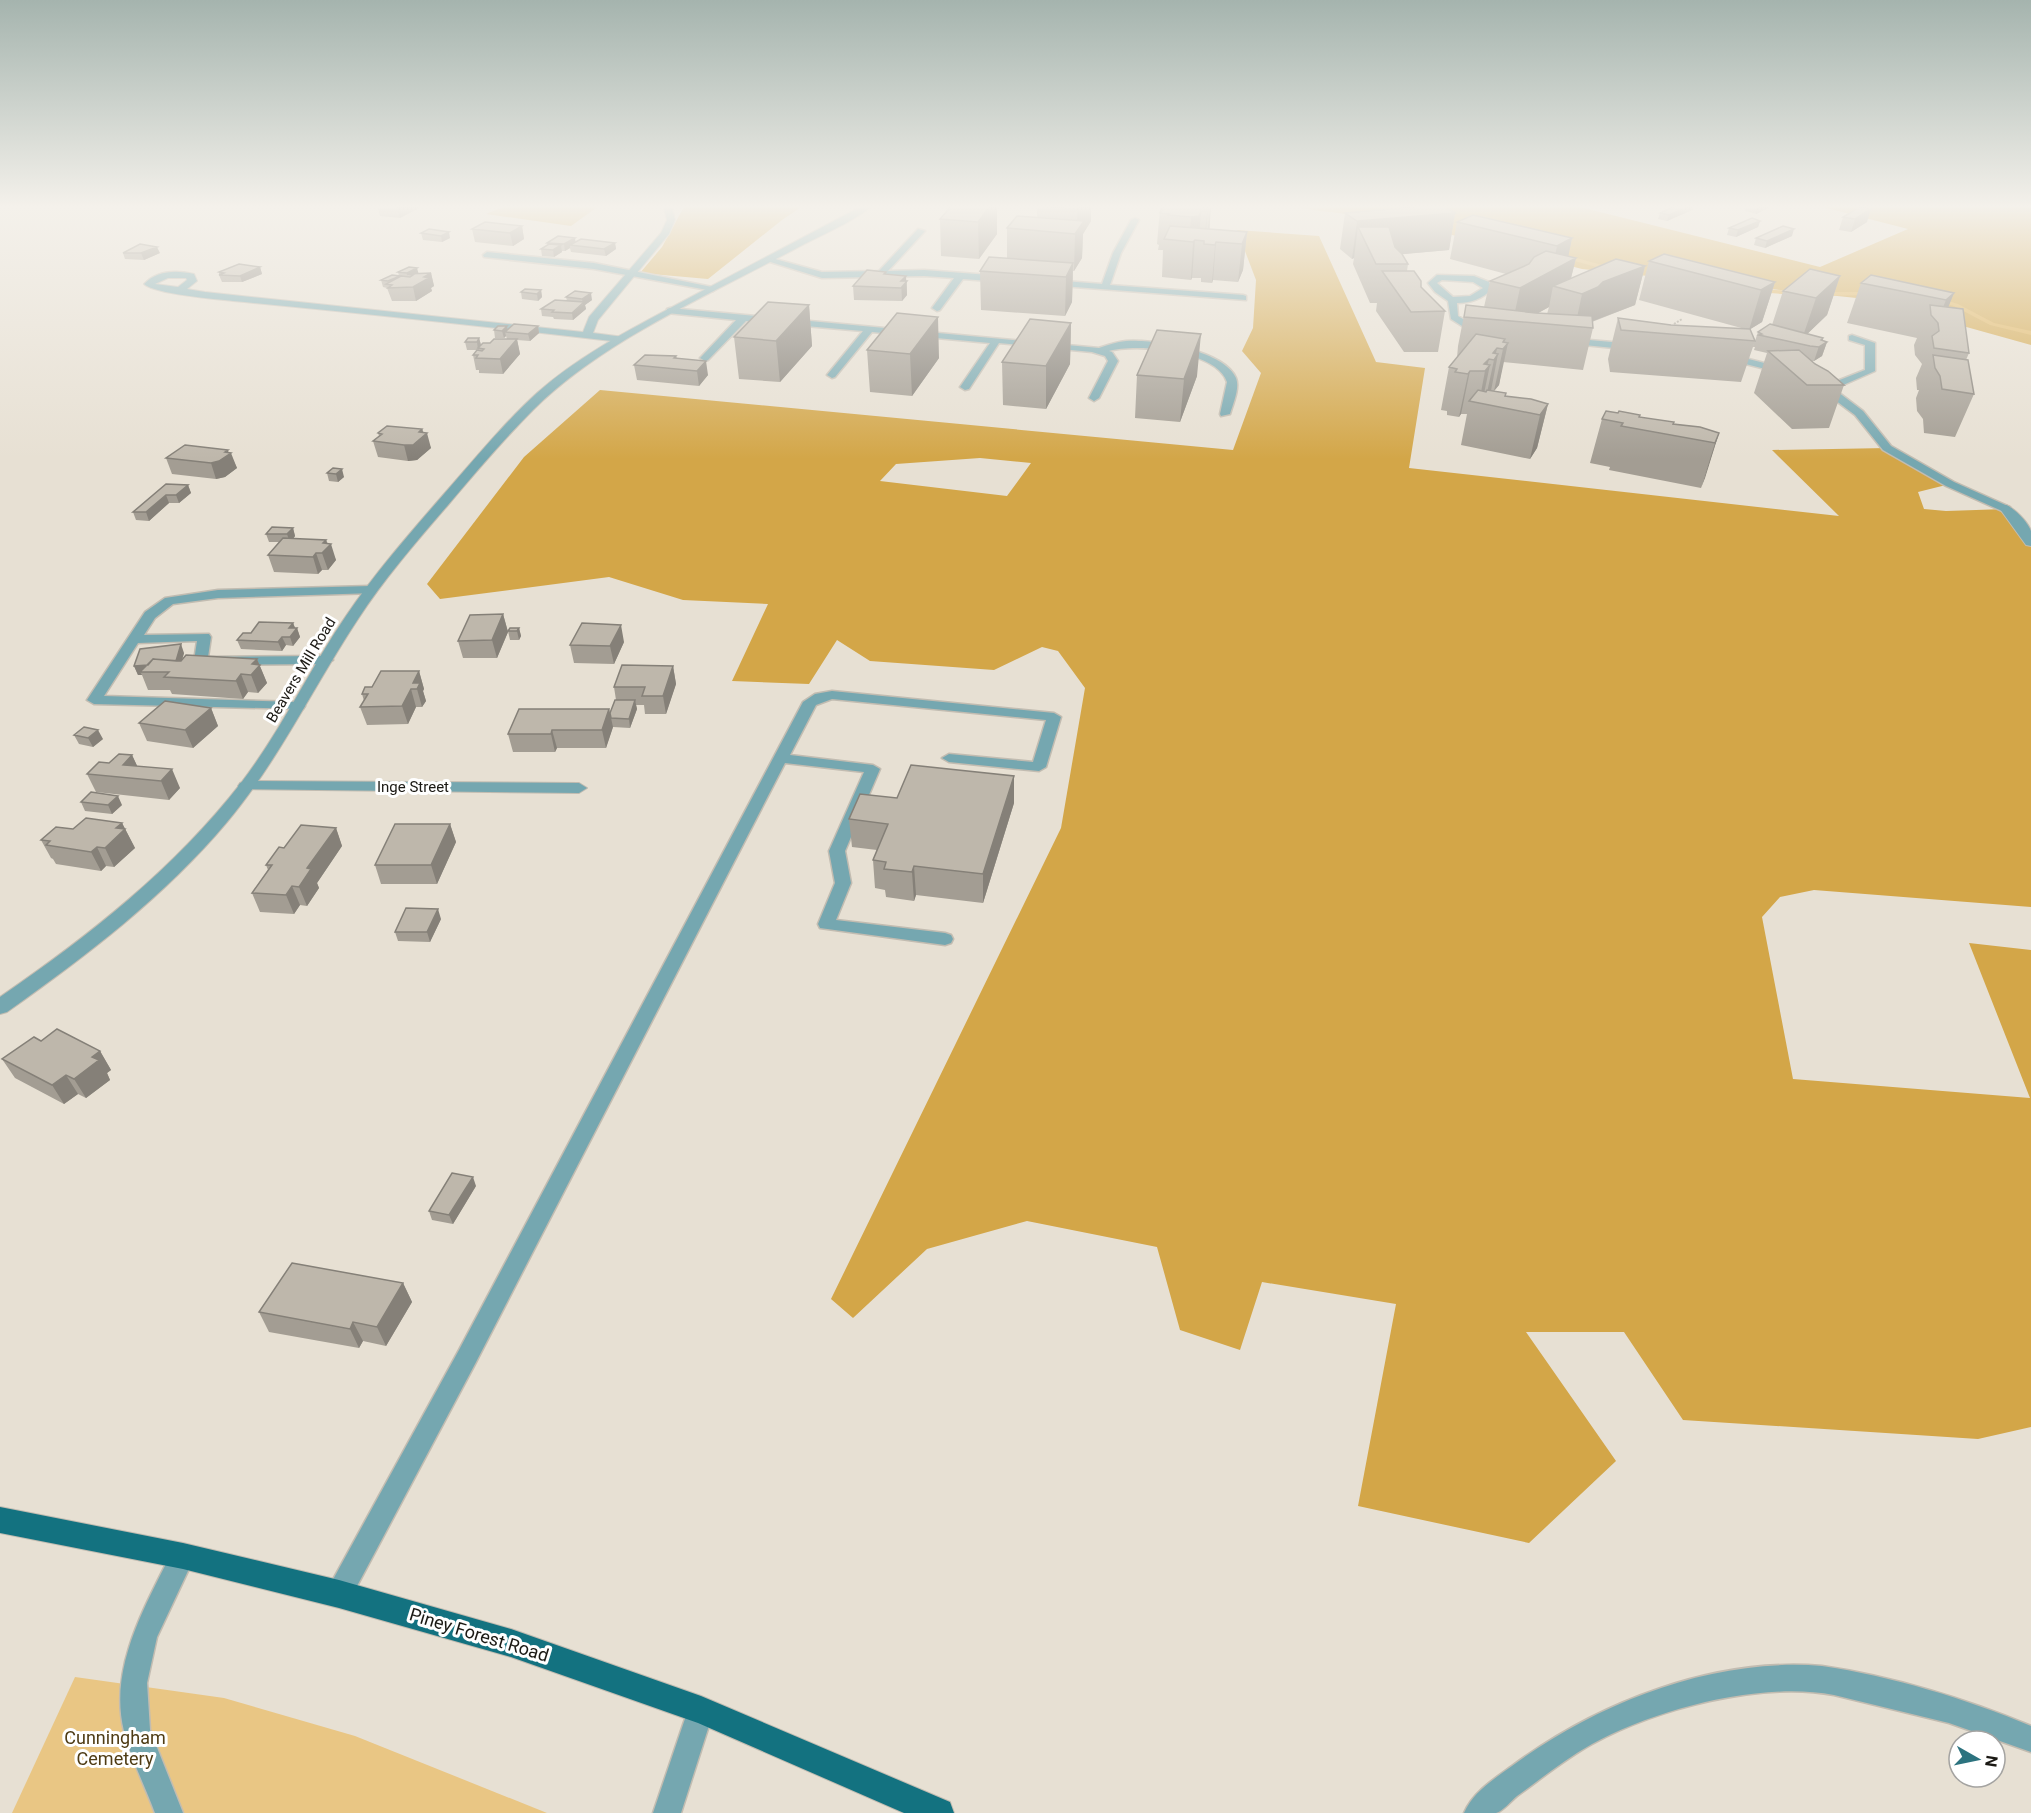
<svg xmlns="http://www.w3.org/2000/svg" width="2031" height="1813" viewBox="0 0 2031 1813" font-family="Roboto,sans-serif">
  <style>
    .green { fill: #e9c684 }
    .forest { fill: #d3a648; fill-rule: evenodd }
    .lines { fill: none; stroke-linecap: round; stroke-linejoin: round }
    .stream { fill: #e1b357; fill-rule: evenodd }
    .service-casing { stroke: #c2bcb1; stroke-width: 3 }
    .minor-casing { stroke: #c2bcb1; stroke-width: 2 }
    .tertiary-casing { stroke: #c2bcb1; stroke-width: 2 }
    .primary-casing { stroke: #c2bcb1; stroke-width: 2 }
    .path { stroke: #a5a095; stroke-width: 2; stroke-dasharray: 2 1.5; stroke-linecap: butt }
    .service { fill: #75a7b0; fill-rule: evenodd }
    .minor { fill: #75a7b0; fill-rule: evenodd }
    .tertiary { fill: #75a7b0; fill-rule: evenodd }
    .primary { fill: #137280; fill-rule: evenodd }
    .wall { fill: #a39d93; fill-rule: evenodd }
    .shaded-wall { fill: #858078 }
    .building { fill: #beb7ab; stroke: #858078; stroke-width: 1.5 }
    .labels { text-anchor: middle; stroke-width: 6; stroke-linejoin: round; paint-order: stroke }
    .street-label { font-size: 15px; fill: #1b1914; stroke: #fff }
    .near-street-label { font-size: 18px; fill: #1b1914; stroke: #fff }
    .near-park-label { font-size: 18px; fill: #4f3c15; stroke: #fff }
  </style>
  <rect width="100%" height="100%" fill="#e7e0d3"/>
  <path class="green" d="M75 1677 224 1698 355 1736 547 1813H12Z"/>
  <path class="forest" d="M508 205H600L571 226 486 214Z
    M685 205H804L782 220 708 279 640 273 662 247Z
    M1287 205H1572L1820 267 1908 229 1815 205 1926 207V205H2031V345L1866 299 1582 269 1410 224Z
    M1237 230 1319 236 1376 362 1425 368 1409 468 1839 516 1772 450 1887 448 1950 484 1918 492 1924 509 1946 511 2006 509 2031 542V907L1814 890 1780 897 1762 917 1793 1079 2030 1098 1969 943 2031 950V1427L1978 1439 1683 1420 1624 1332H1526L1616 1461 1529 1543 1358 1506 1396 1304 1262 1282 1240 1350 1180 1330 1157 1247 1027 1221 927 1249 853 1318 831 1299 1061 828 1085 688 1058 651 1042 647 994 670 870 661 837 640 809 684 732 681 768 604 683 600 609 577 440 599 427 584 524 457 600 390 1233 450 1261 373 1242 351 1253 328 1256 280ZM980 458 1031 463 1007 496 880 481 896 464Z"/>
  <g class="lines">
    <path class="stream" d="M1286 205 1369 211 1372 213 1369 215 1319 211Z
      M1562 254 1613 268 1614 269 1611 271 1560 257Z
      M1759 289 1795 291 1798 293 1795 295 1757 292 1756 291Z
      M1870 292 1872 293V295L1819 296 1816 294 1819 292Z
      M1936 297 1958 304 1994 323 2031 331V335L1990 325 1954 306 1934 300V298Z"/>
    <g class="service-casing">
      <path id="service" d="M1135 218 1139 220 1121 253 1110 285 1243 295 1246 296V300L1048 285 1047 283 1051 280 1102 284 1113 253 1131 220Z
        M918 229 925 231 888 271 924 270 1002 276 1006 279 1002 282 963 279 940 310 937 311 932 308 954 278 924 276 822 278 764 260 768 257 822 272 879 271Z
        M487 252 594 263 717 288 713 291 594 269 484 257 483 255Z
        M1437 275 1474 276 1489 282 1492 289C1482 299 1471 303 1457 303L1458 316 1476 327 1485 329V333L1470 331 1451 319 1448 301 1435 292 1428 283ZM1442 280 1473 282 1483 288 1470 296 1453 297 1437 283Z
        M670 308 1099 348C1108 345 1116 342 1126 341 1152 339 1224 350 1236 378 1240 388 1233 404 1230 414L1221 416 1220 414 1227 382C1217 350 1135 343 1109 351L1112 352 1118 361 1099 398 1094 401 1089 398 1108 361 1105 356 1092 352 999 343 969 389 965 390 960 387 990 343 872 332 835 377 832 378 827 375 863 331 746 321 708 360 705 361 700 358 702 356 736 320 667 313V309Z
        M1852 335 1875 343V371L1834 389 1863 411 1891 446 1954 482 2010 507V511H2002L1946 486 1883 450 1855 415 1819 388V384L1832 383 1865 370V345L1849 340V336Z
        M1567 338 1634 344 1639 347 1634 350 1564 343 1562 341Z
        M1729 354 1788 369 1790 371 1785 374 1726 359 1724 357Z
        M371 586 375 587 377 590 375 593 218 598 173 604 155 618 144 635 209 634 211 637 208 657 326 656 333 660 326 664 201 665 194 661 197 641 138 643 104 696 298 702 303 703 305 706 303 709 94 704 87 700 145 612 165 598 218 590Z
        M832 691 1054 713 1061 717 1046 767 1039 771 949 762 942 758 949 754 1033 762 1046 720 832 699 816 705 790 755 873 765 880 769 845 851 851 883 836 920 945 933 951 935 953 939 951 943 945 945 820 928 818 924 835 883 829 851 864 772 785 763 475 1364 348 1603 339 1606 330 1603 326 1594 330 1585 459 1350 803 702 815 694Z
        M183 1544 192 1548 195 1556 157 1637 147 1683 150 1730 183 1813H155C145 1786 131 1759 124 1731 108 1667 147 1603 174 1548Z
        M1822 1666C1891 1676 1967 1699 2031 1726V1752L1949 1723 1834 1695C1761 1681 1656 1709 1592 1744 1565 1759 1542 1778 1517 1796 1511 1801 1503 1811 1496 1813 1487 1813 1473 1813 1464 1813 1473 1792 1494 1779 1512 1766 1598 1702 1714 1657 1822 1666Z
        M701 1697 710 1701 714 1710 681 1813H653L688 1710 692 1701Z"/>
    </g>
    <g class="minor-casing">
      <path id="minor" d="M668 205 672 208 675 220 669 234 598 320 593 333 624 337 625 339 620 342C491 327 362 313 233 301 216 299 154 294 144 284 157 270 177 270 194 274L197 281 187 289 205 292 583 332 589 317 661 233 667 220 664 208ZM168 278H186L187 280 178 287 155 284Z
        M2006 505C2014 508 2028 522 2031 531 2031 535 2031 541 2031 546L2026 545 2000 509Z
        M246 781 579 783 587 788 579 793 240 789 238 786 240 783Z"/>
    </g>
    <g class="tertiary-casing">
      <path id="tertiary" d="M864 205H874C851 223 821 235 795 249 709 295 602 341 533 410 503 440 475 473 448 505 416 542 384 579 358 619 313 687 279 760 227 822 164 897 86 956 7 1012L0 1014V997C89 936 174 869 241 783 281 731 309 670 346 616 375 573 410 533 444 494 474 460 503 424 537 393 582 353 637 326 689 298 747 267 806 236 864 205Z"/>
    </g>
    <g class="primary-casing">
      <path id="primary" d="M0 1507 183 1543 339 1580 511 1629 701 1696 950 1802 954 1813H904L698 1723 511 1657 339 1608 183 1569 0 1533Z"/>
    </g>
    <path class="path" d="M1674 324 1682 319"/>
    <use href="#service" class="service"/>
    <use href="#minor" class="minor"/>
    <use href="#tertiary" class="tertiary"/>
    <use href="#primary" class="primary"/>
  </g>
  <path class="wall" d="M377 205H420L421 207 400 218 380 216Z
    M952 205H997V234L979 259 941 256 940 219Z
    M1091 205V221L1083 234 1082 258 1074 271H1073L1072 302 1065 316 981 310 980 271 1007 258V228L1037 217V206Z
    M1161 205H1211L1209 229 1247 232 1243 270 1238 282 1213 280 1212 283 1201 282V278H1192L1191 280 1162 277 1163 250H1158L1159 245 1157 244 1160 208Z
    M1678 205H1694L1692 210 1667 221 1658 219 1660 213Z
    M1745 205H1774L1756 214 1745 211 1746 208 1744 207Z
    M1345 213H1455L1449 250 1402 254 1408 264 1407 271 1421 287 1445 311 1438 352H1404L1376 311 1377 303H1370L1353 264 1354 258 1352 259 1340 249Z
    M1843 217 1867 222 1851 232 1839 230Z
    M1760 221 1758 227 1736 237 1727 235 1729 228Z
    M1457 222 1572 238 1568 256 1576 258 1571 278 1645 266 1635 305 1592 322 1593 328 1583 370 1503 362 1499 385 1494 391 1506 393V396L1548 404 1537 448 1530 459 1461 445 1467 414H1461L1459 417 1447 415V411L1441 410 1449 367 1457 358 1458 346 1466 305 1484 307 1490 281 1506 274 1450 259ZM1549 307 1547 314 1538 313Z
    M522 226 524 239 513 246 475 242 472 229Z
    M429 229 450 238 442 242 423 240 421 233Z
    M1792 236 1765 248 1754 245 1756 238Z
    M576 242 615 243 616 249 606 256 571 252 570 248 565 251H562V252L554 257 542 256 541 249 548 245 547 243Z
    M123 253H160L144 260 125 259Z
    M1649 261 1775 282 1762 322 1750 329 1755 341 1741 382 1610 372 1608 359 1618 318 1671 325 1745 329 1639 300Z
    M260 267 262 274 242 282H222L219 275V272Z
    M398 272 419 274 431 273 434 286 431 288 432 291 416 301H392L387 288 383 287 381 280 399 276Z
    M886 274 907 281V295L902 301 854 300 853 286Z
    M1840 276 1827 315 1807 334 1823 338V340L1827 342 1822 356 1814 361H1812L1844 385 1829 428 1792 429 1754 393 1767 353 1754 350 1755 347H1753L1758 332 1772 325 1783 291Z
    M1861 283 1954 293 1948 307 1969 353 1966 360 1974 394 1955 437 1924 433 1923 419 1917 411 1916 398 1919 390H1917L1916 378 1922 364 1915 355 1914 345 1917 338 1847 323Z
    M541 290 542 297 538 301 522 299 521 292Z
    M566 297 592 300 585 305 586 309 573 320 554 319 553 317 542 316 541 309 567 301Z
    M809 305 812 346 780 382 739 379 734 337Z
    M897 313 939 358 912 396 870 392 867 350Z
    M1071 323 1070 364 1046 409 1003 405 1002 362Z
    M507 326V330L538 326 539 333 530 341 517 340 520 354 503 374 479 373V370H476L473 355 478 350H467L465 342 479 338 481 345 507 339 506 336 504 338H495L494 330Z
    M676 356 677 358 708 375 699 386 637 380 634 365Z
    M1137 375 1197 376 1180 422 1135 418Z
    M1639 417 1719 433 1701 488 1609 470 1610 467 1590 463 1602 419Z
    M422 429 431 448 417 460 408 461 378 457 373 441 379 436 378 433Z
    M229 452 237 468 225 477 216 479 172 474 166 458Z
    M333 468 344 477 338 482 329 481 327 473Z
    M166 484 188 485 191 493 179 503H169L149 521 136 520 133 512Z
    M293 528 295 536 293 539 326 540 336 560 328 570H322L318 574 274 572 268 555 279 542H269L266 534Z
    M503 614 508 632 497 658H463L458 641Z
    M293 623 295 628H297L300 637 293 646 286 645 282 651 241 649 237 640 251 633Z
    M519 628 521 636 519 640H510L508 631Z
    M624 642 614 664 574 663 570 645Z
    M184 653 182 660 257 659 267 683 258 693 248 692 243 699 172 694 170 690H148L142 675H138L134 666Z
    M673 666 676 684 666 714H645L644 705H636L637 709 630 728 613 727 606 748H557L555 752H513L508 734 609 709 610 713 616 700 614 687Z
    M419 671 424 689 423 691 426 701 422 707H416L408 724 367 725 360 707 364 701 362 694 372 687Z
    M211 708 218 726 193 748 147 741 139 723Z
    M74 735 103 739 93 747 79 744Z
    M132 755 137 766 180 788 169 800 96 792 87 774 109 763Z
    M1014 776V803L983 903 916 895 914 901 886 897 885 890 875 888 873 860 877 850 852 847 849 819 897 798Z
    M81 802 122 805 112 814 85 811Z
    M122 823 135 848 114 867 106 866 101 871 56 864 53 859 51 858 41 840 73 829Z
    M450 824 456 842 437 884H381L375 865Z
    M336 828 342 846 317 883 319 888 307 906 300 905 294 914 260 912 252 893 268 870 266 865 284 848Z
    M441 919 430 942 398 941 395 932Z
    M41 1041 100 1051 111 1070 107 1073 110 1080 86 1098 78 1094 64 1104 15 1078 2 1059Z
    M476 1186 453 1224 432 1220 429 1211Z
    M403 1283 412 1302 386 1346 363 1341 359 1348 269 1332 259 1312Z"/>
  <path class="shaded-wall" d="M399 205H420L421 207 400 218 397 206Z
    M991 205H997V234L979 259 978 222Z
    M1080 205H1091V221L1083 234 1082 258 1074 271 1075 234 1077 231V209Z
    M1210 205H1211L1209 238 1207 242Z
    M1692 205H1694L1692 210 1667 221 1669 215Z
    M1758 205H1774L1756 214Z
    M1208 207 1205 244H1204L1207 211Z
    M1871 209 1867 222 1851 232 1855 219Z
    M1201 211 1199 240H1195L1192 278 1191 280 1193 242H1189L1191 217Z
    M1455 213 1449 250 1372 257 1358 227 1354 258 1352 259 1357 221Z
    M1760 221 1758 227 1736 237 1738 230Z
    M522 226 524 239 513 246 510 233Z
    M1794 229 1792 236 1765 248 1767 241Z
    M449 232 450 238 442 242 441 236Z
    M1247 232 1243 270 1238 282 1242 244Z
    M575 238 576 244 570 245V248L565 251 564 244Z
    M1572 238 1567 263 1576 258 1568 290 1553 286 1549 307 1522 322 1513 321 1520 288 1552 271 1557 246Z
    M1216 242 1213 280 1212 283 1215 245Z
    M615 243 616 249 606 256 604 249Z
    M561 245 562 252 554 257 553 250Z
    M157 247 160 253 144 260 141 253Z
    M1073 263 1072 302 1065 316 1066 277Z
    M1645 266 1635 305 1593 321 1588 327H1575L1582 294 1603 282Z
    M260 267 262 274 242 282 240 276Z
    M417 268 419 275 407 274 409 280 407 273Z
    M431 273 434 286 431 288 432 291 416 301 413 287 424 277Z
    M906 276 907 295 902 301 901 281Z
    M1840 276 1827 315 1802 339 1816 298Z
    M1775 282 1762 322 1749 330 1761 290Z
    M541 290 542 297 538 301 537 294Z
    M591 293 592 300 585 305 586 309 573 320 572 313 583 304 582 299Z
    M1954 293 1939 330 1937 322 1946 300Z
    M809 305 812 346 780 382 776 341Z
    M938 317 939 358 912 396 910 354Z
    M1071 323 1070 364 1046 409V366Z
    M507 326 508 332H505L506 336 504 338 502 331Z
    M538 326 539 333 530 341 528 334Z
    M1201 334 1197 376 1180 422 1184 379Z
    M479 338 481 345 478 350 477 342Z
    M1823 338 1821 346 1827 342 1822 356 1814 361 1821 340Z
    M517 339 520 354 503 374 500 359Z
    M1508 343 1499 385 1494 391 1503 349Z
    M1497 348 1495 358 1498 354 1490 396 1485 402 1494 360 1493 353Z
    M1489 359 1486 370 1490 365 1482 403H1479L1485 371 1484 364Z
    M706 361 708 375 699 386 697 371Z
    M1470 371 1461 414 1459 417 1468 374Z
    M1548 404 1537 448 1530 459 1540 415Z
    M422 429 424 435 427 433 431 448 417 460 408 461 404 445Z
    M1719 433 1705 478 1701 488 1715 443Z
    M228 450 229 454 231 453 237 468 225 477 216 479 211 463Z
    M342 469 344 477 338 482 336 474Z
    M188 485 191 493 179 503 176 495Z
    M166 495 169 503 149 521 146 512Z
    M293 528 295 536 290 543 287 534Z
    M326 540 328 546 331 544 336 560 328 570 322 553 323 543Z
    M316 553 322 570 318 574 313 557Z
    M503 614 508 632 497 658 492 640Z
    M293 623 296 630 297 628 300 637 293 646 290 637 289 628Z
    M621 625 624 642 614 664 610 646Z
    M519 628 521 636 519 640 517 631Z
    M282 637 286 645 282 651 278 642Z
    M181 644 184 653 179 670 140 672 142 675H138L134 666Z
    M257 659 267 683 258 693 251 675 252 664Z
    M673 666 676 684 666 714 663 696Z
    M419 671 424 689 423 691 426 701 422 707 417 689 413 683Z
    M241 674 248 692 243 699 236 681Z
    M411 689 416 707 408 724 402 706Z
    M635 700 637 709 630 728 629 719Z
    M211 708 218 726 193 748 185 730Z
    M609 709 613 727 606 748 602 730Z
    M98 730 103 739 93 747 88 738Z
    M552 730 557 748 555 752 551 734Z
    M132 755 141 774 123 765Z
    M172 769 180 788 169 800 161 781Z
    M1014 776V803L983 903V874Z
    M118 796 122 805 112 814 108 805Z
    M122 823 135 848 114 867 105 848 116 828Z
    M450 824 456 842 437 884 431 865Z
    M336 828 342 846 317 883 319 888 307 906 299 887 307 868Z
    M97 847 106 866 101 871 91 852Z
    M914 866 916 895 914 901 912 872Z
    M292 886 300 905 294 914 286 895Z
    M438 909 441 919 430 942 427 932Z
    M100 1051 111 1070 107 1073 110 1080 86 1098 74 1079 92 1057Z
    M66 1075 78 1094 64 1104 52 1085Z
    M473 1177 476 1186 453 1224 449 1215Z
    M403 1283 412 1302 386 1346 377 1327Z
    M353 1322 363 1341 359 1348 350 1329Z"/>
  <path class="building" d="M952 205H991L978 222 940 219Z
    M1038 205H1080L1077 209 1037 206Z
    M1161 205H1210H1202V207H1208L1207 211H1201L1199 216 1191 217 1168 215 1169 214 1160 213 1163 208H1160Z
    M1435 205H1443L1455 213 1357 221 1345 213Z
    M1678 205H1692L1669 215 1660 213Z
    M1860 207 1871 209 1855 219 1843 217Z
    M1473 215 1572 238 1557 246 1457 222Z
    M1017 216 1084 221 1075 234 1007 228Z
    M1752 218 1760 221 1738 230 1729 228Z
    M485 222 522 226 510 233 472 229Z
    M1170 226 1247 232 1242 244 1216 242 1215 245 1204 244V241L1195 240 1193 242 1164 239Z
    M1783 226 1794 229 1767 241 1756 238Z
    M1358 227H1389L1395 247 1402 254 1408 264H1376Z
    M429 229 449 232 441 236 421 233Z
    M558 236 575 238 564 244 547 243Z
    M581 239 615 243 604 249 570 245Z
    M140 244 157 247 141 253H123Z
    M549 244 561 245 553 250 541 249Z
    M1546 251 1576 258 1520 288 1490 281 1529 264 1534 257Z
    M1664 254 1775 282 1761 290 1649 261Z
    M989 257 1073 263 1066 277 980 271Z
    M1616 259 1645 266 1603 282 1598 287 1582 294 1553 286Z
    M239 264 260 267 240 276 219 275 224 273 219 272Z
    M409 267 417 268 407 273 398 272Z
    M1810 269 1840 276 1816 298 1783 291Z
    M867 270 886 272 884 274 906 276 901 281H907L901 288 853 286Z
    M1382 271H1414L1421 281V287L1445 311 1411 312Z
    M431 273 424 277 429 278 413 287 388 288 392 285 386 284 401 276 410 277 413 275 407 274Z
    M392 275 400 276 388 281 381 280Z
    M1871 275 1954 293 1946 300 1861 283Z
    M525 289 541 290 537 294 521 292Z
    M575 291 591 293 582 299 566 297Z
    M555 300 584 302 572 313 552 312 554 310 541 309Z
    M768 302 809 305 776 341 734 337Z
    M1466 305 1536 313 1592 316 1593 328 1464 317Z
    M1930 305 1963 309 1969 353 1934 348 1932 336 1939 331 1938 323 1931 315Z
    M897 313 938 317 910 354 867 350Z
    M1618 318 1671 325 1750 329 1755 341 1621 330Z
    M1030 319 1071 323 1046 366 1002 362Z
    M514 324 538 326 528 334 505 332Z
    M1770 324 1823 338 1821 340 1827 342 1819 347 1810 346 1759 335 1762 334 1758 332Z
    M498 326H507L502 331 494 330Z
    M1157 330 1201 334 1184 379 1137 375Z
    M1476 334 1505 339 1503 342 1508 343 1503 349 1497 348 1493 353 1498 354 1494 360 1489 359 1484 364 1490 365 1485 371H1470L1468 374 1455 372 1457 369 1449 367Z
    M468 338H479L477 342H465Z
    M494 339H517L500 359 476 358 478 355H473L477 350 482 351 484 349 478 348 483 343H490Z
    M1799 350 1815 364 1828 371 1844 385H1807L1768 351Z
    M645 355 676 356 674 358 706 361 697 371 634 365Z
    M1933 355 1968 360 1974 394 1942 389 1940 376 1935 368Z
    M1478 390 1486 392 1487 390 1506 393 1505 396 1531 399 1548 404 1540 415 1469 401Z
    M1606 411 1618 413 1619 411 1640 415 1639 417 1674 422 1673 424 1700 427 1719 433 1715 443 1621 426 1623 423 1602 419Z
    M387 426 422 429 419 432 427 433 413 445H404L373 441 382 434 378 433Z
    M185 445 228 450 225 452 231 453 219 461 211 463 166 458Z
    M333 468 342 469 336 474 327 473Z
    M166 484 188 485 176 495H166L146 512H133Z
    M272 527 293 528 287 534H266Z
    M283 538 326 540 323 543 331 544 322 553H316L313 557 268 555Z
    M503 614 492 640 458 641 470 615Z
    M259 622 293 623 289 628H297L290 637H282L278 642 237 640 243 633H251Z
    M582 623 621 625 610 646 570 645Z
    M510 628H519L517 631H508Z
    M181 644 176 661 153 659 148 665 134 666 140 649Z
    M186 655 257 659 252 664 260 665 251 675 241 674 236 681 164 677 169 672H140L153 659 181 661Z
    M622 665 673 666 663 696H642L645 687H614Z
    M381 671H419L413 683H420L417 689H411L402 706 360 707 368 694H362L365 687H372Z
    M615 700H635L629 719 611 718 610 713Z
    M165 701 211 708 185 730 139 723Z
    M519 709H609L602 730H552L551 734H508Z
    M84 727 98 730 88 738 74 735Z
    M119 754 132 755 123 765 172 769 161 781 87 774 99 762 109 763Z
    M911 765 1014 776 983 874 914 866 912 872 884 869 886 862 873 860 888 824 849 819 860 794 897 798Z
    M91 792 118 796 108 805 81 802Z
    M86 818 122 823 116 828 125 829 105 848 97 847 91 852 46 845 50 841 41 840 56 827 73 829Z
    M395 824H450L431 865H375Z
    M301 825 336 828 307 868 311 869 299 887 292 886 286 895 252 893 272 865H266L279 847 284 848Z
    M406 908 438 909 427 932H395Z
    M57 1029 100 1051 92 1057 99 1060 74 1079 66 1075 52 1085 2 1059 34 1037 41 1041Z
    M452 1173 473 1177 449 1215 429 1211Z
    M292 1263 403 1283 377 1327 353 1322 350 1329 259 1312Z"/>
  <linearGradient id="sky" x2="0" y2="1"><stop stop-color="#a5b4ae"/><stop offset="0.45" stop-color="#f4f1eb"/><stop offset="1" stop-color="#f4f1eb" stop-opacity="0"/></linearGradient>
  <rect width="2031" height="459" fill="url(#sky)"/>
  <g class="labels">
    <g class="street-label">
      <text transform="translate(301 670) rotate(-59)" y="5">Beavers Mill Road</text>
      <text x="413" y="792">Inge Street</text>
    </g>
    <g class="near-street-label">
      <text transform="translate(479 1635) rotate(17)" y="6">Piney Forest Road</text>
    </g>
    <g class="near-park-label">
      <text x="115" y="1744">Cunningham<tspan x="115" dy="21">Cemetery</tspan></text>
    </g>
  </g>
  <g transform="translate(1977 1759) rotate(99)"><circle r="28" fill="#ffffff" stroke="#a4a3a1" stroke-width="1.5"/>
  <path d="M0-4.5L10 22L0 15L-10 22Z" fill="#2c737f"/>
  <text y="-9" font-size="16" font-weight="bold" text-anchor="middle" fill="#1b1914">N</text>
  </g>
</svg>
